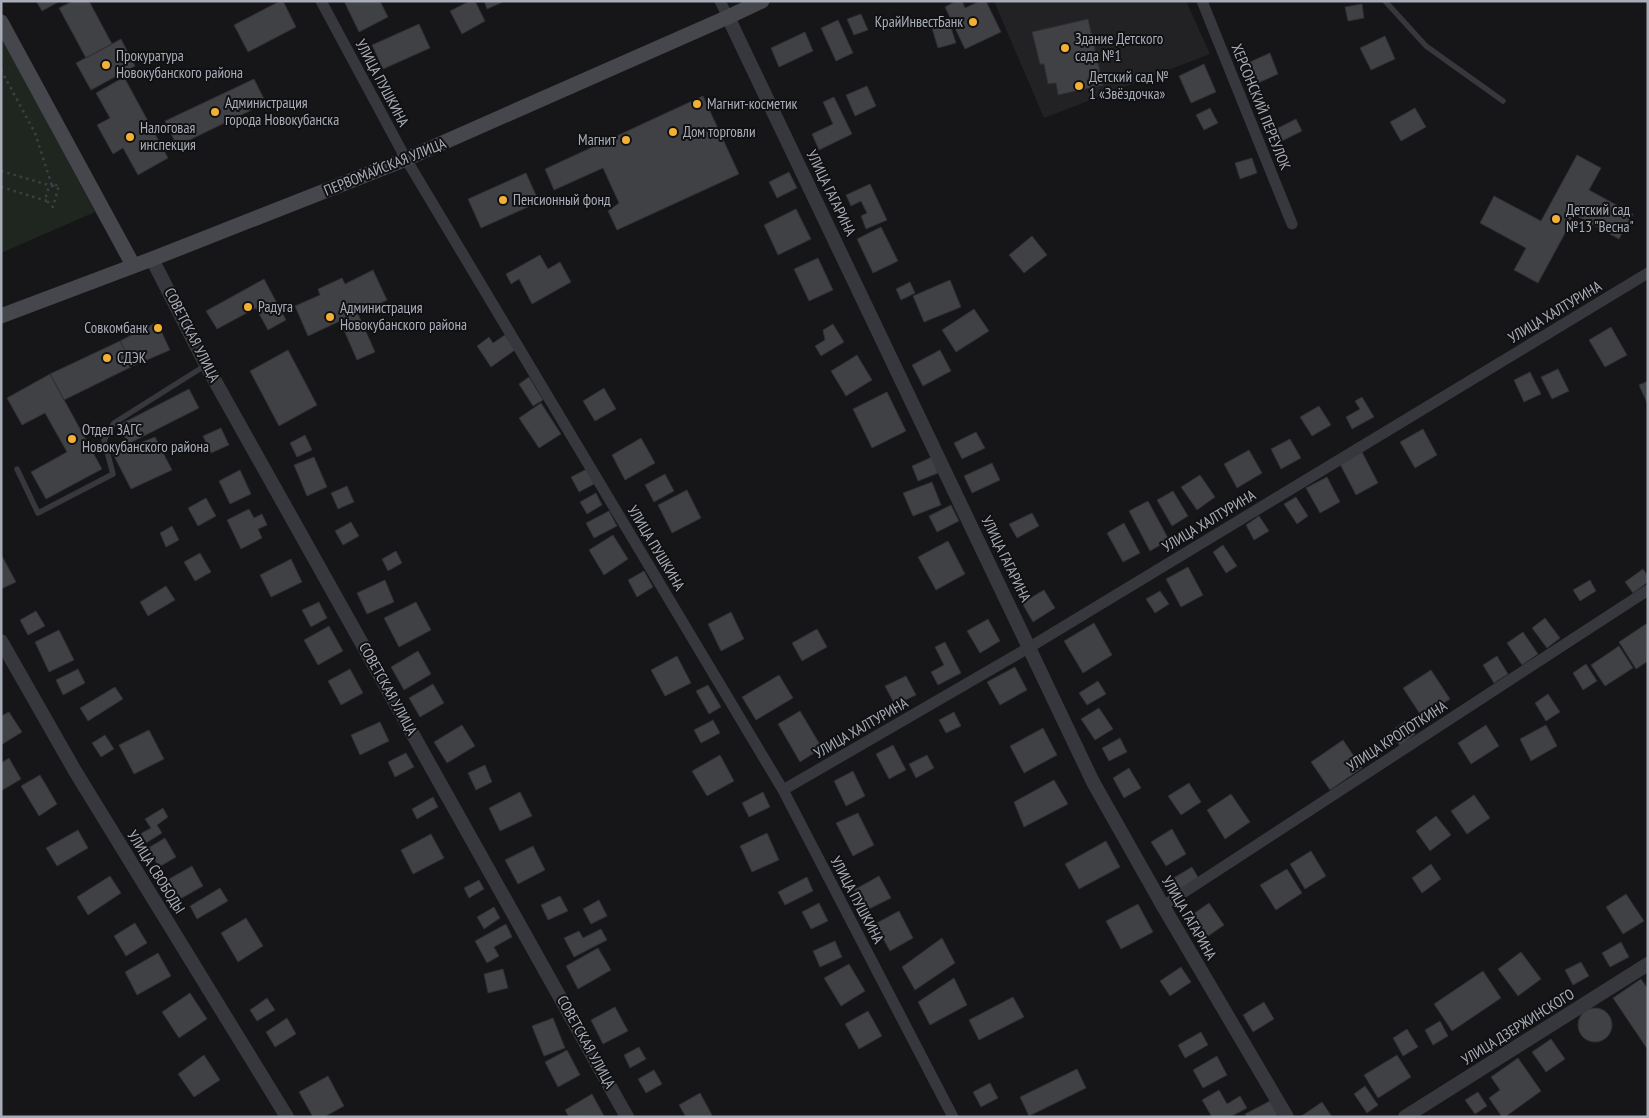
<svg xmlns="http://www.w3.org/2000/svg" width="1649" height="1118" viewBox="0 0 1649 1118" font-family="'PT Sans Narrow',sans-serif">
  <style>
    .built { fill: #222225 }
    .green { fill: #1e261f }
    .building { fill: #404145; stroke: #303034 }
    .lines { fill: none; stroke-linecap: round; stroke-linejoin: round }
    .path { stroke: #3d3f44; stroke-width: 2.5; stroke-dasharray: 2.5 4; stroke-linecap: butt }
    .service { stroke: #37383d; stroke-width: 5.5 }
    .minor { stroke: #37383d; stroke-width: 11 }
    .tertiary { stroke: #37383d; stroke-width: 14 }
    .secondary { stroke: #45474d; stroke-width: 15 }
    .poi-dot { fill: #f2b134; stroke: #111113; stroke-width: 2 }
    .labels { text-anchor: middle; stroke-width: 4; stroke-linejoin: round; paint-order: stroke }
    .poi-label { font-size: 15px; fill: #a8adb8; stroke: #111113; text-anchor: start }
    .street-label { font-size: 15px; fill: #a8adb8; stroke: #111113 }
  </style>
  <rect width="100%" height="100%" fill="#161618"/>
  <path class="built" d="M994 1H1186L1210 54 1044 118Z"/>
  <path class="green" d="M1 36 95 212 1 253Z"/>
  <path class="building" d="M36 1H60L42 11Z
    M73 1H89L112 44 86 58 59 8Z
    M280 1H283L296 27 248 52 234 25Z
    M344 1H380L388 17 359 32Z
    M470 1H475L485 21 462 34 450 11Z
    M484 1H505L487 9Z
    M956 1H962L965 8 980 1H986L1001 32 965 49 945 7Z
    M1362 4 1364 18 1348 21 1345 7Z
    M861 14 868 30 854 35 847 19Z
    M948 19 956 43 938 48 931 25Z
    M1088 19 1103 85 1058 95 1056 83 1048 84 1044 64H1040L1032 32Z
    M838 20 853 53 836 61 821 28Z
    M419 24 430 48 383 69 372 45Z
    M805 32 813 51 779 67 771 48Z
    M1385 36 1395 59 1371 70 1360 48Z
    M121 39 135 66 91 90 76 63Z
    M1270 53 1278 74 1258 83 1250 62Z
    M1204 64 1216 92 1191 103 1179 76Z
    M124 77 168 158 138 175 123 148 113 154 97 125 110 118 96 93Z
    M254 79 266 103 177 146 165 121Z
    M867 86 876 106 855 116 846 95Z
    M703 96 739 174 617 230 608 211 619 203 603 168 554 190 545 169Z
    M834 97 852 134 819 150 812 134 833 124 823 102Z
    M1210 108 1218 123 1204 130 1196 115Z
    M1415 108 1426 127 1401 141 1390 122Z
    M1296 119 1302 131 1280 142 1274 130Z
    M1577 155 1601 168 1589 190 1633 214 1619 239 1575 215 1538 283 1514 270 1526 248 1480 223 1494 196 1541 221Z
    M1252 158 1257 173 1240 179 1235 163Z
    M789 172 797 188 777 198 769 182Z
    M526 173 539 202 481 228 468 199Z
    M870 184 887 220 866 229 861 216 867 213 861 201 851 206 846 195Z
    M796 209 811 239 778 255 764 225Z
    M881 227 898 261 873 273 857 239Z
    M1032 236 1047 255 1024 273 1009 255Z
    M540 255 548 269 560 262 571 282 532 304 519 279 511 284 506 274Z
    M818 258 833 290 809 301 794 269Z
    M373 270 387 300 358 314 375 352 357 360 340 321 308 336 295 306 320 295 318 289 342 278 345 284Z
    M264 279 286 320 268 330 256 308 217 329 206 311Z
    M950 280 961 307 924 322 913 296Z
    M910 282 915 293 901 300 896 289Z
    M974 309 989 331 956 352 942 330Z
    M157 322 170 350 133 366 120 341Z
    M833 324 844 342 821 356 815 346 825 340 823 330Z
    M1611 327 1627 355 1605 367 1589 340Z
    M505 335 515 350 491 367 477 346 489 337 493 343Z
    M120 341 133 366 64 400 50 374Z
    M288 350 317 405 279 426 250 371Z
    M940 350 951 371 923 386 912 365Z
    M857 355 872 380 846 396 831 371Z
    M1558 369 1569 391 1552 399 1541 377Z
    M1530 372 1541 394 1524 402 1514 380Z
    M50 374 102 469 46 499 31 472 67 452 45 413 22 425 7 398Z
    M529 377 543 400 533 406 519 384Z
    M1648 381V405L1639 385Z
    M604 388 616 409 595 421 583 401Z
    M189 389 199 408 128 444 119 425Z
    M887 392 906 431 872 448 853 409Z
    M1362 397 1374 417 1352 429 1346 417 1360 409 1355 401Z
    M541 403 561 434 539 448 519 418Z
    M1319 406 1331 425 1312 436 1300 417Z
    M221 428 229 445 211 453 203 436Z
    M1423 429 1437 455 1415 468 1400 442Z
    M976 432 985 448 962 459 954 443Z
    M305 435 312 450 297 457 290 443Z
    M155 437 172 470 131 489 113 454Z
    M641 438 655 463 625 480 612 455Z
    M1290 439 1301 458 1281 469 1271 449Z
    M1249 450 1262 473 1237 488 1224 464Z
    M1362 452 1378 483 1356 495 1340 464Z
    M314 457 327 487 307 496 294 465Z
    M932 457 938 473 918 481 912 466Z
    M992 463 1000 480 972 493 964 476Z
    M587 469 594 484 579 492 571 477Z
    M240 470 251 494 230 504 219 481Z
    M665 474 674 491 654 502 645 485Z
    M1200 475 1215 497 1197 510 1181 487Z
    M1327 477 1340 502 1320 513 1306 488Z
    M932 482 941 505 913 516 903 493Z
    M347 486 354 502 338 509 331 493Z
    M687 490 701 518 672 533 658 505Z
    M1173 491 1188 516 1172 526 1157 500Z
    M596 493 602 505 587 514 580 502Z
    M1296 497 1308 516 1297 524 1284 504Z
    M206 498 216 516 198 526 188 508Z
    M1148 501 1169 540 1150 551 1129 511Z
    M951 505 959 521 937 532 929 516Z
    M249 509 254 518 262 514 267 525 258 529 262 538 241 549 227 520Z
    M609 511 617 526 594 538 586 523Z
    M1032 513 1039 526 1017 538 1009 524Z
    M1259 516 1269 531 1254 540 1246 525Z
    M351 522 359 536 343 545 335 531Z
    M1124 523 1140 553 1123 562 1107 533Z
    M172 526 179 540 166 547 160 533Z
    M613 535 628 559 604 575 589 550Z
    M948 541 965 574 936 590 918 557Z
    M1223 545 1237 566 1226 573 1213 552Z
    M396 551 402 563 388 571 382 559Z
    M200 553 211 572 195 581 184 562Z
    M1 554 16 582 1 589Z
    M291 559 302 582 271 597 260 575Z
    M1188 567 1203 595 1181 607 1166 579Z
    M1643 569 1648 576V582L1633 593 1625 582Z
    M644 571 653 587 637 597 628 580Z
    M385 580 394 602 367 614 357 593Z
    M1590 580 1596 591 1580 601 1573 590Z
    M166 586 175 600 148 616 140 602Z
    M1044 590 1055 608 1033 622 1022 603Z
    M1160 591 1169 604 1155 613 1146 599Z
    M319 602 327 618 311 627 302 610Z
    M416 602 431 630 399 647 384 618Z
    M36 611 45 626 28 635 20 620Z
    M731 612 744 639 721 651 708 624Z
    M1545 618 1560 638 1547 648 1532 628Z
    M988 619 1000 641 980 653 967 631Z
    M1094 623 1112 655 1083 673 1064 641Z
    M1646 624 1648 626V661L1636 669 1619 642Z
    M329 626 343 651 318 665 304 640Z
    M817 629 827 647 802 661 792 643Z
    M59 630 74 660 49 672 35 642Z
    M1523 632 1538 654 1522 665 1507 643Z
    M945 642 961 673 938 685 931 672 944 665 935 647Z
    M1619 646 1633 668 1605 686 1591 665Z
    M418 651 431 674 404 690 391 667Z
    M677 656 691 683 665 696 651 670Z
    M1497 656 1508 674 1494 683 1483 665Z
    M1586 664 1597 681 1583 690 1573 673Z
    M1015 667 1027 690 1000 705 987 682Z
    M78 669 85 683 63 695 56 680Z
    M350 669 363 693 341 705 328 681Z
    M1431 670 1450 699 1422 717 1403 688Z
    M779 675 793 698 756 720 742 697Z
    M906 676 916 695 895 705 885 686Z
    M1098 681 1106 694 1087 705 1079 693Z
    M433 684 444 703 420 717 409 698Z
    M708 685 721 707 709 714 696 691Z
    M115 687 123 699 88 721 80 708Z
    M1548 694 1560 712 1546 721 1535 703Z
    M1099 708 1113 729 1095 740 1081 719Z
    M800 711 822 748 800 762 778 724Z
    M9 712 22 732 1 745V716Z
    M954 712 961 726 946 733 939 720Z
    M713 720 720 733 701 743 694 730Z
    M1405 721 1415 734 1400 746 1390 732Z
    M380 722 389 741 360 755 351 735Z
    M462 725 475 746 447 763 434 742Z
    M1486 725 1499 746 1471 764 1458 743Z
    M1546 725 1557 746 1531 761 1520 739Z
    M1043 728 1057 755 1024 773 1010 746Z
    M149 730 164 759 134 774 119 745Z
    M105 735 114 749 101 757 92 743Z
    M1120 738 1127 752 1109 761 1102 748Z
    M1343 740 1362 768 1330 790 1311 762Z
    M893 745 906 770 889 779 876 754Z
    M406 753 414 767 395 777 388 762Z
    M720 755 734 781 707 796 692 771Z
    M927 755 934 768 916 778 909 764Z
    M9 758 21 779 1 791V763Z
    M485 765 492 782 476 790 468 773Z
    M1129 768 1141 788 1124 798 1113 778Z
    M853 771 865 796 846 806 834 781Z
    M40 775 57 804 39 816 21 786Z
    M1054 780 1068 804 1024 827 1014 802Z
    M1189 783 1201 802 1181 815 1168 796Z
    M520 792 532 816 500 831 489 808Z
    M763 792 770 807 749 817 742 803Z
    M1231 794 1250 822 1225 839 1207 810Z
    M1474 795 1490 818 1467 834 1451 811Z
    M433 797 438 807 417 819 412 809Z
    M163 808 168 817 157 825 162 833 146 843 140 834 151 828 145 819Z
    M858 813 874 845 853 856 836 823Z
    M1436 816 1451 835 1430 851 1416 831Z
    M1172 829 1186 854 1166 866 1151 842Z
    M78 830 88 848 57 866 46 848Z
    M767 833 779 860 752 872 740 846Z
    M431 834 444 858 413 874 401 850Z
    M165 838 176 857 159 867 148 848Z
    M1106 841 1120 867 1079 889 1065 864Z
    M533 846 545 870 518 884 505 860Z
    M1311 851 1326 876 1305 889 1290 864Z
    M1431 864 1441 879 1422 893 1412 878Z
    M192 866 203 886 180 899 169 879Z
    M1192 867 1199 879 1177 892 1170 880Z
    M1287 869 1302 893 1276 910 1260 885Z
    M110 876 121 893 88 915 77 897Z
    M879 876 891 898 865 911 854 890Z
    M807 877 813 891 785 905 778 892Z
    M479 880 484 889 469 898 464 888Z
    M220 888 228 901 197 919 190 906Z
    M1626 894 1644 921 1623 934 1606 907Z
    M560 896 568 911 548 920 541 905Z
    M599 900 607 916 591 924 583 909Z
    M819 903 828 921 811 929 802 912Z
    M1209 903 1224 925 1204 939 1189 917Z
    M1138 904 1153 932 1121 949 1106 921Z
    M494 907 500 918 484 929 477 917Z
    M899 911 913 938 890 951 875 924Z
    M246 918 263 946 238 962 221 933Z
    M135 923 147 943 126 956 114 936Z
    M506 924 512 937 494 947 499 956 487 963 475 941Z
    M601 929 607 940 574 957 564 938 579 931 583 938Z
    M942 938 955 963 915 990 902 967Z
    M835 941 842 957 820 967 813 951Z
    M1621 942 1629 957 1610 967 1602 953Z
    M598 948 611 970 578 989 566 966Z
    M1521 952 1541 979 1518 996 1498 969Z
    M158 953 171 976 137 995 125 972Z
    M1581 962 1589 976 1573 985 1565 970Z
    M849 964 865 991 841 1006 824 978Z
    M1181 967 1191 982 1170 996 1160 981Z
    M503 969 508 988 488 993 484 974Z
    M1483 971 1501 998 1452 1031 1434 1004Z
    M954 978 967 1005 930 1025 918 1002Z
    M1641 979 1648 989V1050L1613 998Z
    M190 993 207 1019 179 1038 162 1012Z
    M1013 997 1024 1017 979 1040 969 1020Z
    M267 998 275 1010 257 1021 250 1010Z
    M1264 1002 1274 1019 1253 1032 1243 1015Z
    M615 1007 628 1031 603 1044 591 1020Z
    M1578 1025a17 17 0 1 1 34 0a17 17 0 1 1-34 0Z
    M868 1011 882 1036 859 1049 845 1024Z
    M287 1018 296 1034 275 1047 266 1032Z
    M553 1018 565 1048 544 1056 532 1026Z
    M1440 1021 1448 1036 1433 1045 1425 1030Z
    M1407 1029 1418 1047 1403 1056 1393 1038Z
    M1201 1032 1208 1045 1185 1058 1178 1045Z
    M1551 1039 1565 1059 1546 1072 1532 1052Z
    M639 1047 646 1059 630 1068 624 1055Z
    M567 1050 580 1075 558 1087 545 1062Z
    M204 1055 220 1080 194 1097 178 1074Z
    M1397 1055 1411 1077 1378 1098 1364 1075Z
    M1217 1056 1227 1075 1203 1088 1193 1070Z
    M1518 1058 1541 1091 1505 1117H1502L1489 1098 1500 1090 1491 1077Z
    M1077 1069 1086 1088 1029 1116 1020 1097Z
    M654 1070 662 1084 646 1093 638 1079Z
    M328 1076 344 1106 324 1117H313L299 1092Z
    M990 1083 998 1098 981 1107 973 1092Z
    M1365 1086 1378 1105 1367 1113 1354 1094Z
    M1219 1090 1227 1104 1240 1096 1247 1108 1230 1117H1212L1202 1100Z
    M1478 1092 1487 1106 1475 1114 1465 1100Z
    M700 1093 712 1115 709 1117H686L679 1105Z
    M592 1094 604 1116 569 1117 565 1110Z
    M1270 1101 1278 1115 1275 1117H1247L1245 1114Z
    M1322 1102 1332 1117H1300Z"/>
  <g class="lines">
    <path class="path" d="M1 70 35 133 52 186
      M1 171 52 186
      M55 185H59L53 207C43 200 44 189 55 185Z
      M1 187 47 201"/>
    <path class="service" d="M1385 1 1426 46 1503 101
      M17 469 38 513 113 474 104 440 114 423 206 365"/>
    <path class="minor" d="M321 1 406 159 783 790 953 1117
      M720 1 728 17
      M1202 1 1292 224
      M783 790 1030 647 1648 273
      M1163 906 1648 590"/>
    <path class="tertiary" d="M728 17 1093 782 1163 906 1287 1117
      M152 259 206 365 627 1117
      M1 641 75 771 287 1117
      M1405 1117 1648 964"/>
    <path class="secondary" d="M1 22 133 265
      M1 316 152 259 406 159 728 17 762 1"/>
  </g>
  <g class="poi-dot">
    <circle cx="973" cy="22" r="5"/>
    <circle cx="1065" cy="48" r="5"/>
    <circle cx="106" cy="65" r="5"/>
    <circle cx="1079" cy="86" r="5"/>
    <circle cx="697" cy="104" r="5"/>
    <circle cx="215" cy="112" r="5"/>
    <circle cx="673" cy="132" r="5"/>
    <circle cx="130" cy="137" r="5"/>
    <circle cx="626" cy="140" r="5"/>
    <circle cx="503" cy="200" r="5"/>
    <circle cx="1556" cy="219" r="5"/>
    <circle cx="248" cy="307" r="5"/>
    <circle cx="330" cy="317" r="5"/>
    <circle cx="158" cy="328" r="5"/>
    <circle cx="107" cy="358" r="5"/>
    <circle cx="72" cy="439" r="5"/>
  </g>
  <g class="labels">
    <g class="poi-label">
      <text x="963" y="27" text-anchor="end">КрайИнвестБанк</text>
      <text x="1075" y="44">Здание Детского<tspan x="1075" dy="17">сада №1</tspan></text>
      <text x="116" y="61">Прокуратура<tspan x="116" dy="17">Новокубанского района</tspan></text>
      <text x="1089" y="82">Детский сад №<tspan x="1089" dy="17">1 «Звёздочка»</tspan></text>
      <text x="225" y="108">Администрация<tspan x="225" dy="17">города Новокубанска</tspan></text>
      <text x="707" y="109">Магнит-косметик</text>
      <text x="140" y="133">Налоговая<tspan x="140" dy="17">инспекция</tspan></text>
      <text x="683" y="137">Дом торговли</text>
      <text x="616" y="145" text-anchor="end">Магнит</text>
      <text x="513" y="205">Пенсионный фонд</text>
      <text x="1566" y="215">Детский сад<tspan x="1566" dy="17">№13 "Весна"</tspan></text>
      <text x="258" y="312">Радуга</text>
      <text x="340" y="313">Администрация<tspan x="340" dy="17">Новокубанского района</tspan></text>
      <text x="148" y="333" text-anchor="end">Совкомбанк</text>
      <text x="117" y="363">СДЭК</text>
      <text x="82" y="435">Отдел ЗАГС<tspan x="82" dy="17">Новокубанского района</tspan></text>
    </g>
    <g class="street-label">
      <text transform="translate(382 83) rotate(62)" y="5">УЛИЦА ПУШКИНА</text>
      <text transform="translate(1261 107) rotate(68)" y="5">ХЕРСОНСКИЙ ПЕРЕУЛОК</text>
      <text transform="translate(385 167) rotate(-22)" y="5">ПЕРВОМАЙСКАЯ УЛИЦА</text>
      <text transform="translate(831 193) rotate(64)" y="5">УЛИЦА ГАГАРИНА</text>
      <text transform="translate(1555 312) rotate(-31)" y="5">УЛИЦА ХАЛТУРИНА</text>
      <text transform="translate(192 335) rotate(63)" y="5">СОВЕТСКАЯ УЛИЦА</text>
      <text transform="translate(1209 521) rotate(-31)" y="5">УЛИЦА ХАЛТУРИНА</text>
      <text transform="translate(656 548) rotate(59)" y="5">УЛИЦА ПУШКИНА</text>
      <text transform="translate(1006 559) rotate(64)" y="5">УЛИЦА ГАГАРИНА</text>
      <text transform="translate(388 689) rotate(61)" y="5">СОВЕТСКАЯ УЛИЦА</text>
      <text transform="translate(861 728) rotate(-30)" y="5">УЛИЦА ХАЛТУРИНА</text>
      <text transform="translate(1397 736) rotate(-33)" y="5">УЛИЦА КРОПОТКИНА</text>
      <text transform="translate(156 872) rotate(58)" y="5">УЛИЦА СВОБОДЫ</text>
      <text transform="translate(857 900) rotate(62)" y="5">УЛИЦА ПУШКИНА</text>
      <text transform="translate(1189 918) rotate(60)" y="5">УЛИЦА ГАГАРИНА</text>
      <text transform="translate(1518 1027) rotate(-32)" y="5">УЛИЦА ДЗЕРЖИНСКОГО</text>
      <text transform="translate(586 1042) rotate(61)" y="5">СОВЕТСКАЯ УЛИЦА</text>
    </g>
  </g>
  <rect width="1649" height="1118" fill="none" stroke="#a8adb8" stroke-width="5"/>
</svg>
